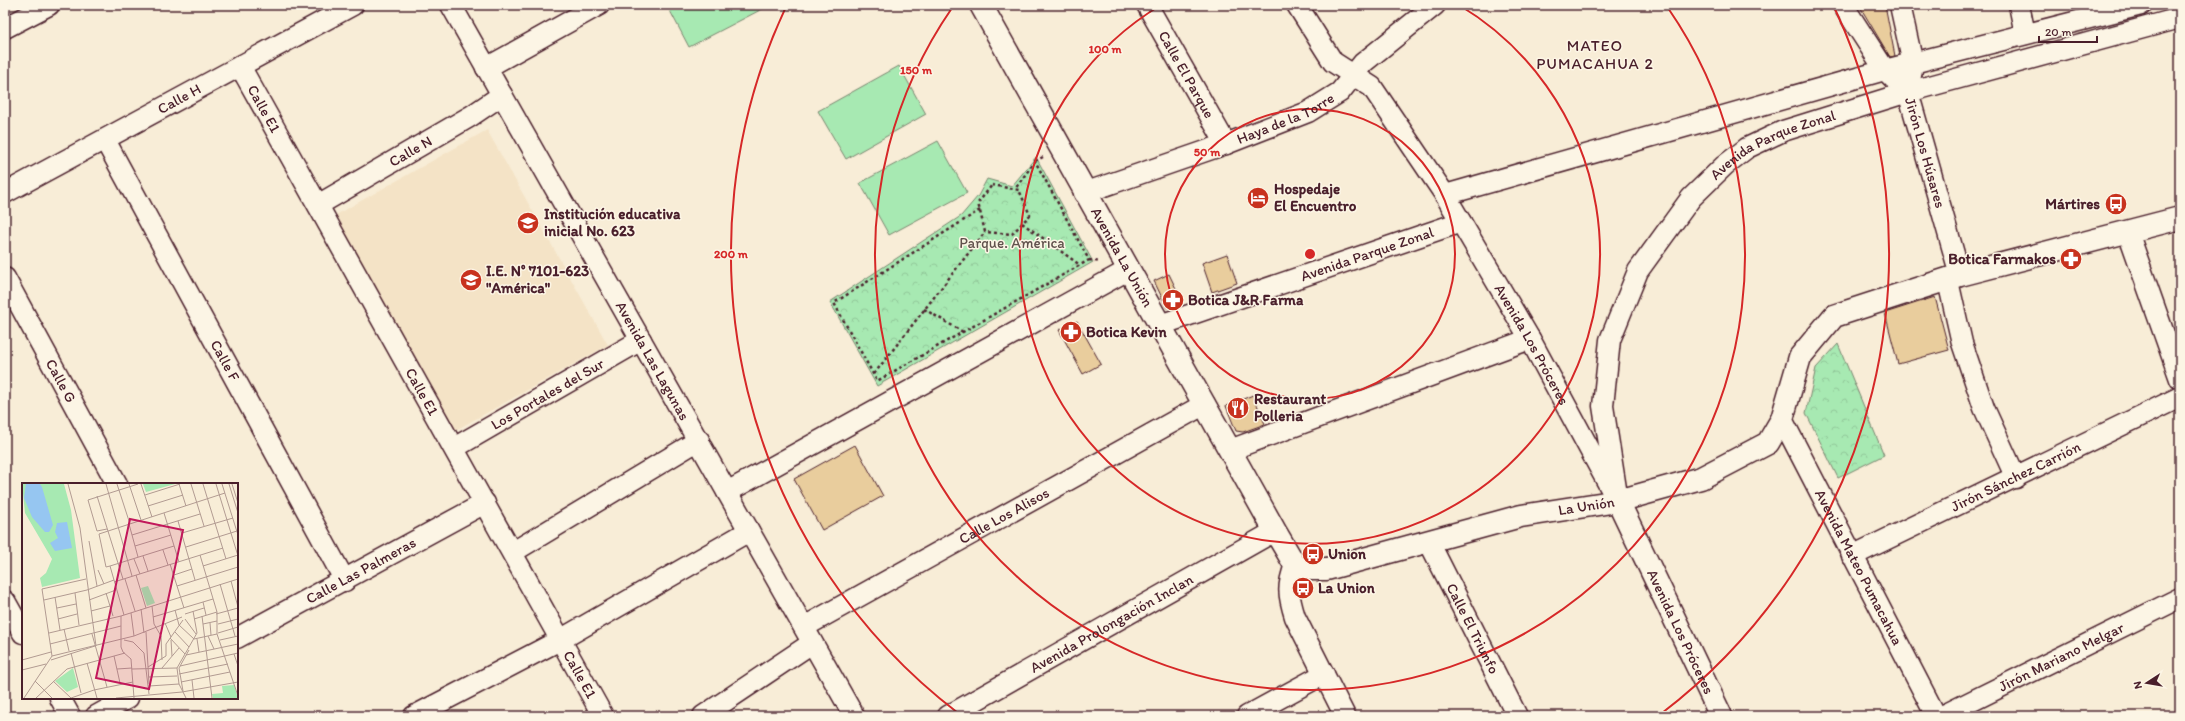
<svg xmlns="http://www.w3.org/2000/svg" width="2185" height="721" viewBox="0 0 2185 721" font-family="Itim,sans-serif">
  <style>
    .built { fill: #f4e3c6 }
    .park { fill: url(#park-crowns); stroke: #78846e }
    .garden { fill: #a7e9b2; stroke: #78846e }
    .building { fill: #e9cd9d; stroke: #4a1f2b }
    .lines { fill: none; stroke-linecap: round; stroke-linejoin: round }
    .street-casing { stroke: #4a1f2b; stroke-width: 23 }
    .secondary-casing { stroke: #4a1f2b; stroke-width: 25 }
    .path { stroke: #4a1f2b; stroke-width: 2.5; stroke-dasharray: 3 3; stroke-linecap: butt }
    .street { stroke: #fcf5e5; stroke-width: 20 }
    .secondary { stroke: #fcf5e5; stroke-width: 22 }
    .ring { fill: none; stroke: #d62828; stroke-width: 2 }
    .labels { text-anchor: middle; stroke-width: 3; stroke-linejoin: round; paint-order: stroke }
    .street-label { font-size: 15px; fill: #4a1f2b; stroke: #fcf5e5 }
    .poi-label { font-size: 15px; font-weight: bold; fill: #4a1f2b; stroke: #fcf5e5; text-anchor: start }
    .park-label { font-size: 15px; fill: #61524d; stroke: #fcf5e5 }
    .neighbourhood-label { font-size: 16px; letter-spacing: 1px; fill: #4a1f2b; stroke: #fcf5e5 }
    .inset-road { fill: none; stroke: #b29b92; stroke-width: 1 }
    .view { fill: #c2185b; fill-opacity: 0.15; stroke: #c2185b; stroke-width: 2 }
    .inset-edge { fill: none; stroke: #4a1f2b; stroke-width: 2 }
    .centre { fill: #d62828; stroke: #fcf5e5; stroke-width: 2 }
    .ring-label { font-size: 12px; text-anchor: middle; font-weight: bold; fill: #d62828; stroke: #fcf5e5; stroke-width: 3; stroke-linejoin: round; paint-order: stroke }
  </style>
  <defs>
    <pattern id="park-crowns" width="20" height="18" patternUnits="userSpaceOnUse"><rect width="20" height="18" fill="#a7e9b2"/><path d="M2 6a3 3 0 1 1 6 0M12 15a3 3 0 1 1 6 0" fill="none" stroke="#91c799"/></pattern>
  </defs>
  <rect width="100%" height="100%" fill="#f8edd7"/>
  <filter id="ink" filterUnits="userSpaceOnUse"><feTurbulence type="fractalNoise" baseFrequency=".025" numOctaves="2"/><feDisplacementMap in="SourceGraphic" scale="8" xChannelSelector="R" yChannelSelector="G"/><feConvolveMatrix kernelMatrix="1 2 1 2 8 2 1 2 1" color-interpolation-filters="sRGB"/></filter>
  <g filter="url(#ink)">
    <path class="built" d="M487 130 608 345 454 431 334 216Z"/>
    <path class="park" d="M1036 157 1093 262 877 386 830 302 961 216 978 196 987 179 1012 186Z
      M1838 344 1884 455 1838 478 1806 413 1816 368Z"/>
    <path class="garden" d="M667 5H765L766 7 689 47Z
      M899 66 926 114 846 159 818 111Z
      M938 141 967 193 889 235 860 183Z"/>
    <path class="building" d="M1859 5H1885L1895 56 1890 57Z
      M1227 254 1237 283 1212 292 1202 263Z
      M1169 274 1182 301 1167 308 1154 281Z
      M1935 297 1949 350 1898 364 1885 313Z
      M1077 321 1101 364 1083 374 1059 330Z
      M1253 395 1265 424 1243 432 1236 431 1226 406Z
      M855 445 883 496 822 530 794 479Z"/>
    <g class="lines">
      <g class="street-casing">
        <g id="street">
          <path id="s1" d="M451 5 854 716"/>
          <path id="s2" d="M1147 5 1226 144"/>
          <path id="s3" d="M1297 5 1333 62 1372 87 1445 195 1530 339 1611 489"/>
          <path d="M1843 5 1885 70 1894 79"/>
          <path id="s4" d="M1900 5 1913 64 1908 92 1960 275"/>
          <path d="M2019 5 2025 34"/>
          <path d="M5 28 49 5"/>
          <path id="s5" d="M240 66 603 716"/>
          <path d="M486 68 599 5"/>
          <path id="s6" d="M105 140 345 581"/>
          <path id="s7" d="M5 193 353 5"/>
          <path id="s8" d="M1084 193 1226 144 1308 112 1340 92 1363 63 1435 5"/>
          <path d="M1445 195 1885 70 2141 5"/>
          <path id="s9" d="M318 205 471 116 502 95"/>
          <path d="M2128 232 2180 379"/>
          <path id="s10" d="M5 278 117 484"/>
          <path d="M1948 281 1962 343 1984 408 2016 478"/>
          <path id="s11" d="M1160 325 1461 222"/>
          <path id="s12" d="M1782 419 1936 716"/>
          <path id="s13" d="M454 448 641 340"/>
          <path d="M1230 450 1530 339"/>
          <path d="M727 492 1128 270"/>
          <path id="s14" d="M1618 501 1603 406 1610 340 1638 271 1691 198 1725 165 1747 148 1783 131 1908 92 2180 18"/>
          <path id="s15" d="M1429 542 1517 716"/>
          <path d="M513 552 699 440"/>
          <path id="s16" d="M1852 556 2180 397"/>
          <path d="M1295 565C1287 586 1288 595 1295 617L1345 716"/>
          <path d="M5 601 23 633"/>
          <path id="s17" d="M804 627 1205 404"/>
          <path id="s18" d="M237 638 485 503"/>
          <path d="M60 698 70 716"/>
          <path d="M96 716 128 698"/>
          <path d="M414 716 560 640 749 531"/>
          <path d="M703 716 812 643"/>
          <path id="s19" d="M948 716 1275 531"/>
          <path d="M1247 716 1324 674"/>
          <path id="s20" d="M1942 716 2180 598"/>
        </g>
      </g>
      <g class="secondary-casing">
        <g id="secondary">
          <path id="s21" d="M981 5 1275 531 1295 565 1306 569H1327L1521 516 1618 501 1701 478 1768 443 1782 419 1800 357 1834 316 1960 275 2180 218"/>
          <path id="s22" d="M1618 501 1721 716"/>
        </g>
      </g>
      <path class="path" d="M1035 161 1043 157
        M992 185 1019 190 1030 215 1012 234 985 232 978 203Z
        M980 210 834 303 877 381 1089 260 1035 161 1015 189
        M1022 223 1080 265
        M1089 260 1100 262
        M924 309 963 332
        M874 374 985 232"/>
      <use href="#street" class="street"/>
      <use href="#secondary" class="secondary"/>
    </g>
  </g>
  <g class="ring">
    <circle cx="1310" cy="254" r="145"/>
    <path d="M1459 5A290 290 0 1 1 1161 5"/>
    <path d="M1668 8A435 435 0 1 1 952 8"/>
    <path d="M958 713A579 579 0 0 1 785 9M1835 9A579 579 0 0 1 1662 713"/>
  </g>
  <defs>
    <g id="hotel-disc" transform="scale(1.15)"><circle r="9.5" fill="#c8321e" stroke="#fcf5e5"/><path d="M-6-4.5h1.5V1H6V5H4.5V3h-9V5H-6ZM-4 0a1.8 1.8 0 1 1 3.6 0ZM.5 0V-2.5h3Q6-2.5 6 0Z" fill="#fff"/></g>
    <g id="bus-disc" transform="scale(1.15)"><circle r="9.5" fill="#c8321e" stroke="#fcf5e5"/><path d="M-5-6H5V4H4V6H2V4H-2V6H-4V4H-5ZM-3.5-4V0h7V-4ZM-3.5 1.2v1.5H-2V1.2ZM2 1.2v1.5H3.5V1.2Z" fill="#fff"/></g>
    <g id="school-disc" transform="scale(1.15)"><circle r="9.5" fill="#c8321e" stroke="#fcf5e5"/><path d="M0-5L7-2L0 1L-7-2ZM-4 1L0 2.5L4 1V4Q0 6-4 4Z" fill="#fff"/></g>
    <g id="pharmacy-disc" transform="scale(1.15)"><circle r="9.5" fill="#c8321e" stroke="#fcf5e5"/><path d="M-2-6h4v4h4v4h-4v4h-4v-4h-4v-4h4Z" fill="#fff"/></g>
    <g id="restaurant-disc" transform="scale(1.15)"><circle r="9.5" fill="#c8321e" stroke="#fcf5e5"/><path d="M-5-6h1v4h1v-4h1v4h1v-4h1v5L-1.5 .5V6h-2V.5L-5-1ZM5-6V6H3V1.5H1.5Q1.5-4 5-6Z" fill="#fff"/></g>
  </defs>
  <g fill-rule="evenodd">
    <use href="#hotel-disc" x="1258" y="198"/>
    <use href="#bus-disc" x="2116" y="204"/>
    <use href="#school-disc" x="528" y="223"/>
    <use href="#pharmacy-disc" x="2071" y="259"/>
    <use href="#school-disc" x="471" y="280"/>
    <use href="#pharmacy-disc" x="1173" y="300"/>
    <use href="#pharmacy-disc" x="1071" y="332"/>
    <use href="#restaurant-disc" x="1238" y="408"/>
    <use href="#bus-disc" x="1313" y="554"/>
    <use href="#bus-disc" x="1303" y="588"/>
  </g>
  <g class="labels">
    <g class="street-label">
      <text dy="5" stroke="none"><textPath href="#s2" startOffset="80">Calle El Parque</textPath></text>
      <text dy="5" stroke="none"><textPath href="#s7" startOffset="198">Calle H</textPath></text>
      <text dy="5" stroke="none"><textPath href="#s5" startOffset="49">Calle E1</textPath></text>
      <text dy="5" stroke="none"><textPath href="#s8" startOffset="215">Haya de la Torre</textPath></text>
      <text dy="5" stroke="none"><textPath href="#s14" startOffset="427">Avenida Parque Zonal</textPath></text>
      <text dy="5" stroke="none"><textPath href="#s9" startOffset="107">Calle N</textPath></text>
      <text dy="5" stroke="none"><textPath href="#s4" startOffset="152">Jirón Los Húsares</textPath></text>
      <text dy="5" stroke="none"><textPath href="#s11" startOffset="219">Avenida Parque Zonal</textPath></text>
      <text dy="5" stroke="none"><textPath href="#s21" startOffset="289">Avenida La Unión</textPath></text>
      <text dy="5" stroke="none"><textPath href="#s3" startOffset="417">Avenida Los Próceres</textPath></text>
      <text dy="5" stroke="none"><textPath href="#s1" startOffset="409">Avenida Las Lagunas</textPath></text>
      <text dy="5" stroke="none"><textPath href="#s6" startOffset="251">Calle F</textPath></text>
      <text dy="5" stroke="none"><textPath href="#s10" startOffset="117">Calle G</textPath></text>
      <text dy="5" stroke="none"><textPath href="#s5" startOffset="373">Calle E1</textPath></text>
      <text dy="5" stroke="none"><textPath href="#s13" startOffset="108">Los Portales del Sur</textPath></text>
      <text dy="5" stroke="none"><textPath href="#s16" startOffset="182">Jirón Sánchez Carrión</textPath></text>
      <text dy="5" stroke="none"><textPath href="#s21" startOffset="942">La Unión</textPath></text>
      <text dy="5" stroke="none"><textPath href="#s17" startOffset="229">Calle Los Alisos</textPath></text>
      <text dy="5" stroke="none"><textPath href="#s12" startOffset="167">Avenida Mateo Pumacahua</textPath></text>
      <text dy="5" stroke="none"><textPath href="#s18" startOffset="141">Calle Las Palmeras</textPath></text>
      <text dy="5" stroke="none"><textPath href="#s19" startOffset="188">Avenida Prolongación Inclan</textPath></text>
      <text dy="5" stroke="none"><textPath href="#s15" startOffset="97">Calle El Triunfo</textPath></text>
      <text dy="5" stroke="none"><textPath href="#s22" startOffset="145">Avenida Los Próceres</textPath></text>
      <text dy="5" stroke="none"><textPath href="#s20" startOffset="133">Jirón Mariano Melgar</textPath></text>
      <text dy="5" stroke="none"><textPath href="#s5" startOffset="697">Calle E1</textPath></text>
    </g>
    <g class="poi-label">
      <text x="1274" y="194">Hospedaje<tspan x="1274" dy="17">El Encuentro</tspan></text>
      <text x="2100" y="209" text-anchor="end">Mártires</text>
      <text x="544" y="219">Institución educativa<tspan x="544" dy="17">inicial No. 623</tspan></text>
      <text x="2056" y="264" text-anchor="end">Botica Farmakos</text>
      <text x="486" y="276">I.E. N° 7101-623<tspan x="486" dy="17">"América"</tspan></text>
      <text x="1188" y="305">Botica J&amp;R Farma</text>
      <text x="1086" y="337">Botica Kevin</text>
      <text x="1254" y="404">Restaurant<tspan x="1254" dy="17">Polleria</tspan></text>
      <text x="1328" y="559">Union</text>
      <text x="1318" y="593">La Union</text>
    </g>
    <g class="park-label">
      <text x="1012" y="248">Parque. América</text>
    </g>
    <g class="neighbourhood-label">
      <text x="1595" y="51">MATEO<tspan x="1595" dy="18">PUMACAHUA 2</tspan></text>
    </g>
  </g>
  <g transform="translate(22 483)">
    <rect width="216" height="216" fill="#f8edd7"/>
    <path d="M0 1H42L49 27 58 95 20 104 18 95 24 90 30 76 3 30Z" fill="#a7e9b2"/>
    <path d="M121 1H153L124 9ZM126 103 133 120 125 123 119 105ZM51 185 56 204 45 209 33 198Z" fill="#a7e9b2"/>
    <path d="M212 202 216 215H191L190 211 201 210 200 203Z" fill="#a7e9b2"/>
    <path d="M4 1H18L20 4 31 42 27 49H23L10 34 2 15ZM45 39 50 65 33 68 28 60 36 55 33 49 35 40Z" fill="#96c6f1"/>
    <path class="inset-road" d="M46 1 58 45 74 163M84 1 110 93M95 1 108 41M107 1 119 37M119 1 130 34M157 1 164 23M169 1 182 43M181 1 204 76M194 1 216 73M200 1 216 52M207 1 216 30M210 1 216 20M123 12 158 1M75 13 101 96M126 23 161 12M142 30 157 79M156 38 173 97M107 41 116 74M85 46 75 48 66 17 116 1M160 50 211 35M110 52 178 31M67 58 75 103M113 63 149 52M164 64 215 48M141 67 146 82M178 72 195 129V151M121 73 126 88M112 76 118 91M148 81 162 125M88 83 84 84 77 51 203 10M88 83 152 63M88 83 102 132M181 83 216 72M76 87 82 101M114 92 124 125M152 92 170 86M103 96 113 128M209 98 216 124M92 99 201 65M198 101 213 153M155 103 216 84M53 110 57 142M84 110 91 133M33 114 38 147M22 117 65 107 92 97M67 117 94 107M181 119 184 132M130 123 132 141 139 153 140 177M35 125 54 121M119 126 122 150M153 127 157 142 172 156M69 128 88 123M109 130 112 153M163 131 182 125M194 131 216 125M180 133 190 215M131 134 191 116M36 136 55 131M163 136 174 151M172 136 195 129M143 140 149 154M188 140 189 152M181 141 195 138M196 141 216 136M42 146 47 168M124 149 127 201M153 149 167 164M27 150 99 133M196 150 216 144M70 151 85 204M195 151 216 213M186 153 192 166M148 155 163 171M172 156 195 151M175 156 177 169M102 157 111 159 122 170 127 211M149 157 150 173M198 157 216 153M28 161 99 143M49 170 59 210M212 171 216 183M164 172 216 161M30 173 20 106 64 96M92 173 98 200M0 177 29 169M29 177 73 163M65 180 75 215M158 183 216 170M126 184 144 173V161L161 137M140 185 157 165M95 186 110 185M110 186 155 185M0 187 24 181M157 191 206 181M127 194 155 193M170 197 172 215M13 198 30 215M31 198 49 215M159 199 208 189M127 203 157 201M161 208 157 185 167 167M2 215 30 173 112 153 160 134M14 215 45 186 103 170M49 215 72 207 111 199M94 215 160 209 216 199M112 215 109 176 101 169 99 164V133L216 96M164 215 157 201 155 185 175 150 171 128"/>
    <path class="view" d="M108 36 161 47 127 206 74 195Z"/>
    <rect width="216" height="216" class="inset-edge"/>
  </g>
  <circle cx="1310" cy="254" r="6" class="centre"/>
  <g class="ring-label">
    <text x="1105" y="53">100 m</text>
    <text x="916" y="74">150 m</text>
    <text x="1207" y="156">50 m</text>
    <text x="731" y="258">200 m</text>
  </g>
  <rect width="2185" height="721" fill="none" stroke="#fcf5e5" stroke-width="20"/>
  <rect x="10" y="10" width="2165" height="701" fill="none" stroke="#4a1f2b" stroke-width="1.5" filter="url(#ink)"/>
  <g transform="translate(2147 683) rotate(258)" stroke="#fcf5e5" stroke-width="3" paint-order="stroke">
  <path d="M0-3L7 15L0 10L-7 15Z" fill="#4a1f2b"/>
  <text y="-6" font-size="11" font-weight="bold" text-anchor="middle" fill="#4a1f2b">N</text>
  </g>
  <path d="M2039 36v6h58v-6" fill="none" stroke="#4a1f2b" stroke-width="2"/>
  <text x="2045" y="36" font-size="12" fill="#4a1f2b" stroke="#fcf5e5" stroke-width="3" paint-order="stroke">20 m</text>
</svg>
